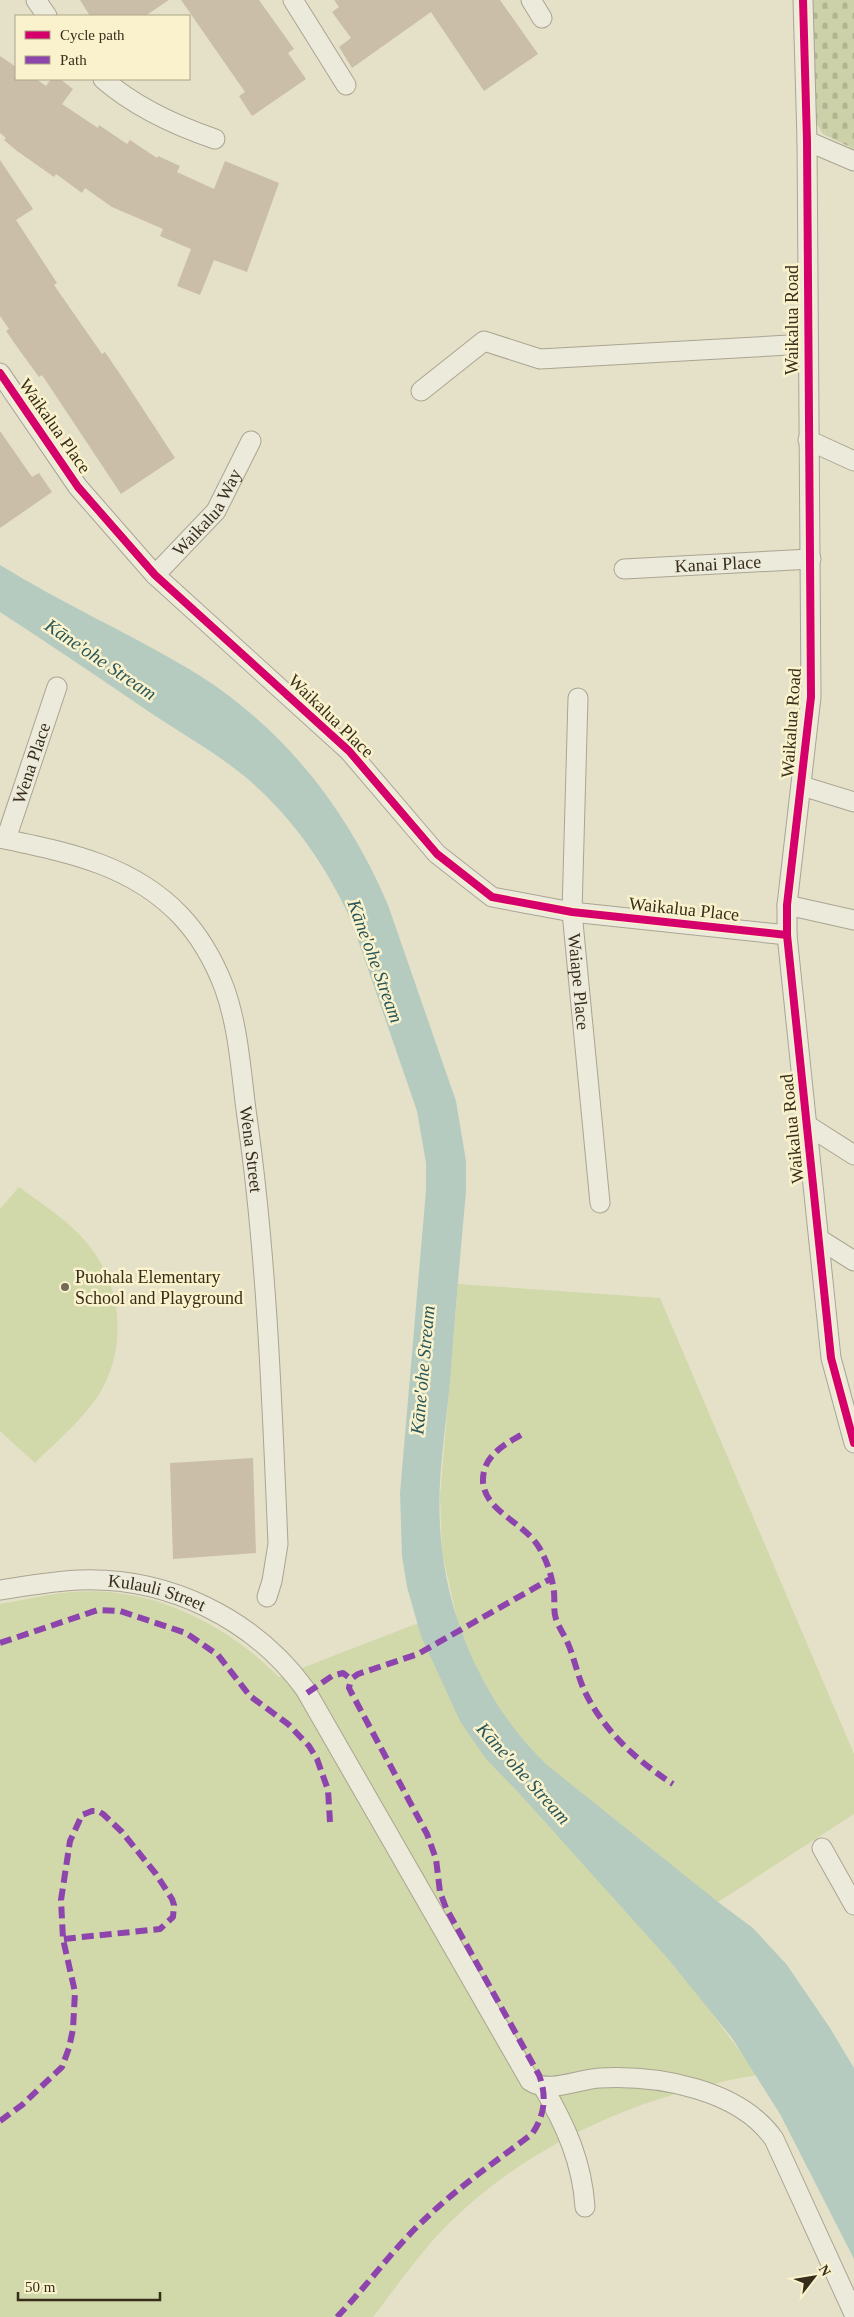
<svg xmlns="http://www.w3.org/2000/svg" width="854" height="2317" viewBox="0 0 854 2317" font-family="'Times New Roman',serif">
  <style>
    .grass { fill: #d1d8a9 }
    .cemetery { fill: url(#cemetery-stones) }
    .water { fill: #b5cbc0 }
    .building { fill: #cabea8 }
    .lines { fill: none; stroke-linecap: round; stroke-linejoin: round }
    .minor-casing { stroke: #aaa492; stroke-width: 21 }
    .minor { stroke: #eceadb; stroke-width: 19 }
    .quiet { stroke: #8e44ad; stroke-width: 6; stroke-dasharray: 12 6; stroke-linecap: butt }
    .cycleway-casing { stroke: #f9f2cc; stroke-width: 11 }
    .cycleway { stroke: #d6006c; stroke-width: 8 }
    .poi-dot { fill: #756c57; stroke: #f9f2cc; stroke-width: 2 }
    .labels { text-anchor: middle; stroke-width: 5; stroke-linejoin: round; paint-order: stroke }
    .street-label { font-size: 18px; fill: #382d1a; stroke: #f9f2cc }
    .poi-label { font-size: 18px; fill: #382d1a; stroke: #f9f2cc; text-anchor: start }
    .water-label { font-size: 19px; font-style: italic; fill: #28565a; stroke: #f9f2cc }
  </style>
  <defs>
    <pattern id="cemetery-stones" width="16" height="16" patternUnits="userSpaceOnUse" patternTransform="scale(1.25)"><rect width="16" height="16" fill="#ccd1a9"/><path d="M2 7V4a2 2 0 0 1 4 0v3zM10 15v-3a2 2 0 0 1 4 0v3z" fill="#b0b491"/></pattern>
  </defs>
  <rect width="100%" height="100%" fill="#e5e1c8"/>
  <path class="grass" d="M19 1187C42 1204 69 1221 87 1243 123 1286 128 1349 98 1396 81 1421 56 1442 35 1463L0 1431V1209Z
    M458 1284 660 1298 854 1754V1814L718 1902 669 1960 701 1998 757 2075C635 2096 519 2147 434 2239 412 2264 393 2291 373 2317H0V1604C24 1600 48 1594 72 1592 150 1585 225 1623 279 1677L413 1625 456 1614 442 1552 440 1496Z"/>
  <path class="cemetery" d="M811 0H854V149L823 134 816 123Z"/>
  <path class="water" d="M0 565C61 603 127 632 189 669 281 724 347 808 388 905L456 1101 466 1161V1192C460 1255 455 1318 450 1381 446 1428 437 1477 440 1525 444 1613 483 1704 547 1765L718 1902 753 1928 787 1965 830 2028 854 2068V2259L780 2114 732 2038 669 1960 519 1793 486 1759 460 1721 421 1636 407 1587 402 1556 400 1493 426 1190V1163L417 1111 351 920C325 864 291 815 243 775 212 750 175 730 142 707 95 675 48 643 0 612Z"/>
  <path class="building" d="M80 0H169L145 16H90Z
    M181 0H259L294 49 288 53 306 79 252 116 239 96 245 92Z
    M334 0H500L538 54 484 91 431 12 352 68 339 47 351 38 332 12 339 7Z
    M0 56 16 67V79H36L46 86 51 79H60L73 89 62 104 98 128 99 125 127 144 130 140 157 158 158 156 180 166 177 172 214 189 225 161 279 183 247 272 214 260 200 295 177 286 191 249 160 236 163 229 112 207 85 188 82 193 56 174 54 177 17 151 4 140 6 138 0 133Z
    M0 160 33 209 16 220 57 283 54 285 102 354 105 352 124 380 175 458 121 494 42 375 39 377 20 351 6 331 9 329 0 316Z
    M0 431 32 477 39 473 52 492 0 528Z
    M253 1458 256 1553 173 1559 170 1463Z"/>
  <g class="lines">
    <g class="minor-casing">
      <g id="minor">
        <path d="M36 0 47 16"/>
        <path d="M293 0 346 85"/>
        <path d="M531 0 542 18"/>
        <path d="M803 0 807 141 811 697 787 905V935L831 1358 854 1443"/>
        <path d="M103 79C135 107 174 125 215 139"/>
        <path d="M807 141 854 161"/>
        <path d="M0 373 78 487 155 575 349 751 437 854 492 897 572 912 787 935"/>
        <path d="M421 391 484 341 540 359 807 344"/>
        <path d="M808 440 854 461"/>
        <path id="s1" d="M624 569 811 559"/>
        <path id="s2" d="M155 575 216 511 251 441"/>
        <path id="s3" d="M578 698 572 912 600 1203"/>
        <path d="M802 786 854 802"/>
        <path id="s4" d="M0 838C66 852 131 864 180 915 199 935 214 961 224 987 239 1028 241 1074 247 1117 267 1258 272 1402 278 1544L272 1581 267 1597"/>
        <path id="s5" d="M6 839 57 687"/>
        <path d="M787 905 854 920"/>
        <path d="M807 1125 854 1155"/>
        <path d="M819 1239 854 1261"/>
        <path id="s6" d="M0 1590C26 1586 53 1581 80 1580 168 1577 253 1618 305 1689L530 2081C549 2094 578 2079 600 2078 658 2075 739 2089 774 2139L854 2314"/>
        <path d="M822 1848 854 1905"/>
        <path d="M543 2087C566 2126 582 2162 585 2207"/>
      </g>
    </g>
    <use href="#minor" class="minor"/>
    <path class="quiet" d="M521 1435C502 1446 482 1457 483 1482 485 1512 525 1522 540 1549 548 1563 552 1577 554 1592 555 1601 553 1610 556 1619 559 1628 565 1636 569 1646 575 1661 578 1677 585 1692 604 1731 637 1761 673 1784
      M0 1643 98 1610 120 1611 186 1633 218 1655 250 1696 288 1724 309 1746 317 1759 328 1790 330 1822
      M307 1693 332 1676 343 1673 351 1679 358 1674 418 1654 552 1578
      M0 2121 22 2105 62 2067 69 2048 73 2029 75 1992 63 1939 61 1900 70 1841 82 1815 92 1811H98L103 1814 122 1832 156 1874 172 1899 174 1905 173 1917 160 1929 63 1939
      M337 2317C367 2286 392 2250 424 2220 457 2188 495 2162 532 2134 545 2115 547 2096 539 2075L446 1908 440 1892 436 1859 427 1834 351 1692 349 1688 351 1679"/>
    <g class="cycleway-casing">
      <path id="cycleway" d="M803 0 807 141 811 697 787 905V935L831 1358 854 1443
        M0 373 78 487 155 575 349 751 437 854 492 897 572 912 787 935"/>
    </g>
    <use href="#cycleway" class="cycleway"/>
  </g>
  <circle class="poi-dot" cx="65" cy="1287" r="5"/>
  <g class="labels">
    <g class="street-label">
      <text transform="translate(792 320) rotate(-90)" y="6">Waikalua Road</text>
      <text transform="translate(55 426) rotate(55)" y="6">Waikalua Place</text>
      <text dy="6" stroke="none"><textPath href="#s2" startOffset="82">Waikalua Way</textPath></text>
      <text dy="6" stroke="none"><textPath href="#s1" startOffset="94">Kanai Place</textPath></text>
      <text transform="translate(331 716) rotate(44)" y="6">Waikalua Place</text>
      <text transform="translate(791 723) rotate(-86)" y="6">Waikalua Road</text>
      <text dy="6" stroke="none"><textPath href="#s5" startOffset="80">Wena Place</textPath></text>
      <text transform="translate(684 909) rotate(6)" y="6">Waikalua Place</text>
      <text dy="6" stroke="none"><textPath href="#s3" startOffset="284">Waiape Place</textPath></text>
      <text transform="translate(792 1129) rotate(-96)" y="6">Waikalua Road</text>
      <text dy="6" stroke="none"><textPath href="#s4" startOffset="449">Wena Street</textPath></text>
      <text dy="6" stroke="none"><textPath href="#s6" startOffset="159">Kulauli Street</textPath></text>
    </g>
    <g class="poi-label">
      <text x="75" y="1283">Puohala Elementary<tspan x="75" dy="21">School and Playground</tspan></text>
    </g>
    <g class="water-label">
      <text transform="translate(101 659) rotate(34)" y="7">Kāne'ohe Stream</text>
      <text transform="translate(376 961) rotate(70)" y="7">Kāne'ohe Stream</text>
      <text transform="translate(422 1370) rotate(-85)" y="7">Kāne'ohe Stream</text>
      <text transform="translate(524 1773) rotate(48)" y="7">Kāne'ohe Stream</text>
    </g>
  </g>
  <rect x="15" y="15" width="175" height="65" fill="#f9f2cc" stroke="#aca385"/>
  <rect x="25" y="31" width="25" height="8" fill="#d6006c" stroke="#aca385"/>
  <text x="60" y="40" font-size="15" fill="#382d1a">Cycle path</text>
  <rect x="25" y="56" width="25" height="8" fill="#8e44ad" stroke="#aca385"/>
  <text x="60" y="65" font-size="15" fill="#382d1a">Path</text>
  <g transform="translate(814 2277) rotate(59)" stroke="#f9f2cc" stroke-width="4" paint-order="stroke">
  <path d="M0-4L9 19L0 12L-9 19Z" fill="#382d1a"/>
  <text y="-8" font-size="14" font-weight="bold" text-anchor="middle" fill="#382d1a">N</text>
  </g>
  <path d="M18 2292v8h142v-8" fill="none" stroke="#382d1a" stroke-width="2.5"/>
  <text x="25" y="2292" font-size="15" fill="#382d1a" stroke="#f9f2cc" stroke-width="4" paint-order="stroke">50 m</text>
</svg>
